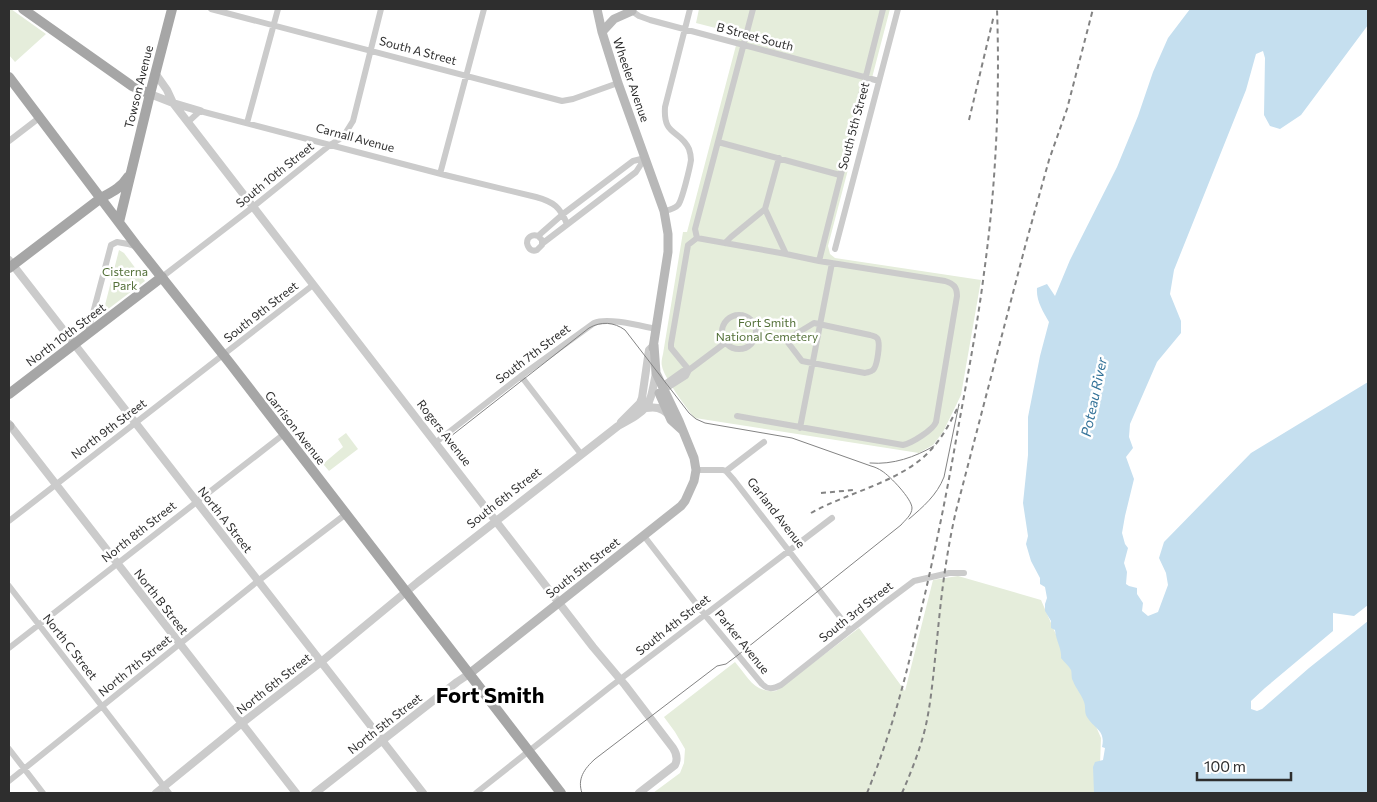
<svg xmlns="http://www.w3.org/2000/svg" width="1377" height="802" viewBox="0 0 1377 802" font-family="Commissioner,sans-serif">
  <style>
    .green { fill: #e5eddb }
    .water { fill: #c5dfef }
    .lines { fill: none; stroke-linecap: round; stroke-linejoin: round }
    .minor { stroke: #cbcbcb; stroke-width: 6 }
    .tertiary { stroke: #cbcbcb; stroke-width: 8 }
    .secondary { stroke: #b8b8b8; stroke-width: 9 }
    .primary { stroke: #a6a6a6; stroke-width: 10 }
    .tram { stroke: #838383; stroke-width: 1 }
    .rail { stroke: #838383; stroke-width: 2; stroke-dasharray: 5 4; stroke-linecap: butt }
    .labels { text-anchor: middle; stroke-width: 5; stroke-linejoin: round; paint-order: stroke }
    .street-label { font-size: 12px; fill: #2e2e2e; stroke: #fff }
    .park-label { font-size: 12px; fill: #526f37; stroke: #fff }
    .water-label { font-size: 14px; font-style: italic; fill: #347399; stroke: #fff }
    .town-label { font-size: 22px; font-weight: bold; fill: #000; stroke: #fff }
  </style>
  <rect width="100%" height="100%" fill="#fff"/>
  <path class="green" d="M9 9H11L46 34 15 62 9 55Z
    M699 9H890L828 246 830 254 835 258 981 280 961 395 943 432 933 445 919 453 695 418C688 411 663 376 662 366 661 363 662 358 663 354L683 232H687L739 34 696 23Z
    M119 250 124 253 145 281 103 313Z
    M346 433 358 449 329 471 323 464 343 447 338 439Z
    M958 576 1041 600 1101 738 1099 793H653L680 773 684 763 685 749 675 732 664 717 735 662C748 677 754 693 776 691L859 628 905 691 933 580Z"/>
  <path class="water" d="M1190 9H1368V25L1301 115 1280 129 1270 126 1264 115 1265 58 1263 51 1256 54 1246 90 1174 270 1170 294 1181 321V333L1157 362 1130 424 1129 437 1133 448 1126 457 1134 479 1125 516 1122 533 1125 544 1128 548 1124 563 1127 572 1126 584 1129 586 1137 588V594L1143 603 1142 611 1148 616 1158 612 1168 585 1166 573 1159 558 1164 542 1251 453 1368 382V605L1354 616 1333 613V631L1265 688 1251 701V709L1257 711 1262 709 1309 668 1368 621V793H1094L1093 767 1095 762 1103 760 1105 748 1102 747C1106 730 1094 729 1087 717 1084 712 1086 707 1084 702 1082 695 1076 689 1073 681 1071 678 1072 673 1071 670 1069 666 1064 662 1061 658 1062 649 1056 641 1055 630L1051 628V621L1045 611V604L1047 598 1045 587 1040 584V578L1031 561 1026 544 1028 536 1023 503 1028 455V417L1040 356 1049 322C1043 311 1036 301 1037 288L1047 284 1055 296 1070 260 1117 167 1138 116 1153 72 1168 38Z"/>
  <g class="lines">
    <path class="minor" d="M211 9 562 101 573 99 618 83
      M629 9 639 16 650 20 879 81
      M188 122 200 111 445 175 536 197C554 202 560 207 567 224
      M247 123 278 9
      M9 141 39 118
      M718 142 840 175
      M440 174 484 9
      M765 209 786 254
      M664 211C669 210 675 209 678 205 682 201 690 167 691 160 691 156 690 152 689 149 680 129 663 137 665 107L690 9
      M538 236 542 240V245L537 250C532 252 528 249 527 243 527 237 532 234 538 236L563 214 633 161 645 158
      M697 238 786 254 819 261 945 281C954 284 957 287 957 296L936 422C933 430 912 443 903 445L737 416
      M697 238 695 229 753 9
      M543 243 636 172 645 158
      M725 243 731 237 765 209 779 158
      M835 249 898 9
      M819 261 883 9
      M162 277 253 207 330 145 343 137 353 121 381 9
      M722 332a17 17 0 1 1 34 0a17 17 0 1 1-34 0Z
      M88 332 111 245 117 242 128 244 137 247
      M756 335 786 340 814 323 870 335C873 336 875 336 877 338 881 342 877 367 873 370 871 372 868 372 865 373L802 361 786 340
      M689 370 671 348V344L688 245 697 238
      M521 376 581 454
      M662 386 683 371 689 370 725 343
      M664 390 686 376 689 370
      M800 428 832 263
      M435 443 521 376 594 323C608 317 641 326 656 329
      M696 470H723L726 471 734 480 850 630
      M726 471 764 442
      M9 521 313 285
      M644 536 705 615 762 684C768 690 773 689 781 685L886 602 914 581 949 573H964
      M9 586 169 793
      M9 648 284 434
      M9 749 43 793
      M9 781 258 581 346 514
      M476 793 610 687 832 518"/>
    <path class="tertiary" d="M155 73 167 90 173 103 200 111
      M150 94 173 103 593 647 625 685 673 748C677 754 678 759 675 765L639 793
      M9 260 423 793
      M646 408C655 407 661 407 668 414
      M621 422 640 403 642 398 649 350 654 345
      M9 424 296 793
      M156 793 242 723 321 662 418 582 618 426C651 408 649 408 656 373
      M315 793 457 682 469 674"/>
    <path class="secondary" d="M597 9 602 32 618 83 664 211 668 234V252L653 348
      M602 32 614 19 632 11
      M659 393 671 420 682 430
      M9 426H10
      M469 674 681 506 685 501 694 481 696 470 694 458 679 421 656 373 654 345"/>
    <path class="primary" d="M23 9 132 86 150 94
      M9 77 136 245 229 362 561 793
      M119 222 150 94 172 9
      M9 268 101 198C112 192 121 188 128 177
      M9 394 162 277"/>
    <path class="tram" d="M446 440 589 328C601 321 614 322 625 330L689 413 696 419 705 423 792 438 871 466C875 467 879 469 882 471 890 476 912 499 912 508 912 515 905 520 901 525L738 655 726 664 717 666 595 759C584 769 577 779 582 793
      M870 463C893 465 915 457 934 446
      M909 519C923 507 937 495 944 477L959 404"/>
    <path class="rail" d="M969 120 994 15
      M821 493 854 490
      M811 513C850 491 907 481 935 445 945 433 952 419 959 405
      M867 793C889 739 904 685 917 628 932 566 945 503 956 440 966 384 977 329 984 273 996 186 1000 97 997 9
      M902 793C912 770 922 745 927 720 932 694 934 667 937 640 941 597 946 554 956 511L1026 243 1049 160 1067 109 1093 9"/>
  </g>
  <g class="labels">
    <g class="street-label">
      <text transform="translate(755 37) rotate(15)" y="4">B Street South</text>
      <text transform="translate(418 51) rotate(15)" y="4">South A Street</text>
      <text transform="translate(631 80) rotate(71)" y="4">Wheeler Avenue</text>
      <text transform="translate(139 87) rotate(-76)" y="4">Towson Avenue</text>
      <text transform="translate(854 126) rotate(-75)" y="4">South 5th Street</text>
      <text transform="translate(355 138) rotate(15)" y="4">Carnall Avenue</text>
      <text transform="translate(275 175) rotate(-39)" y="4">South 10th Street</text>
      <text transform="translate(261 312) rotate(-38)" y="4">South 9th Street</text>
      <text transform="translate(66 335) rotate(-37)" y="4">North 10th Street</text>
      <text transform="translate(533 354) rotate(-37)" y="4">South 7th Street</text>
      <text transform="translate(295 428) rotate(52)" y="4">Garrison Avenue</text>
      <text transform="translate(109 429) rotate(-37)" y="4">North 9th Street</text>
      <text transform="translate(444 433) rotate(52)" y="4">Rogers Avenue</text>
      <text transform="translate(504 498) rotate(-38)" y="4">South 6th Street</text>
      <text transform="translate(776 513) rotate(52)" y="4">Garland Avenue</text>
      <text transform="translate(225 520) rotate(52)" y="4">North A Street</text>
      <text transform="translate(139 532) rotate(-38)" y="4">North 8th Street</text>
      <text transform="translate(583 568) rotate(-38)" y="4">South 5th Street</text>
      <text transform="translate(161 602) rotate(52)" y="4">North B Street</text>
      <text transform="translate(856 612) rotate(-38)" y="4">South 3rd Street</text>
      <text transform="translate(673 625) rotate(-38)" y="4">South 4th Street</text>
      <text transform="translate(742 642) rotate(51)" y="4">Parker Avenue</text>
      <text transform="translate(70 647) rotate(52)" y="4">North C Street</text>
      <text transform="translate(135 666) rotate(-39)" y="4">North 7th Street</text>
      <text transform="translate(274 684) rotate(-38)" y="4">North 6th Street</text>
      <text transform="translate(385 724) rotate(-38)" y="4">North 5th Street</text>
    </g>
    <g class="park-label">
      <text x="125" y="276">Cisterna<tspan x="125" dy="14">Park</tspan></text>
      <text x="767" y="327">Fort Smith<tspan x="767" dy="14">National Cemetery</tspan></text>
    </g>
    <g class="water-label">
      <text transform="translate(1094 397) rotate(-78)" y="5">Poteau River</text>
    </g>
    <g class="town-label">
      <text x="490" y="703">Fort Smith</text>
    </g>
  </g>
  <rect width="1377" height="802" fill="none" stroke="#2e2e2e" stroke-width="20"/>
  <path d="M1197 772v8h94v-8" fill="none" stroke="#2e2e2e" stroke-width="2.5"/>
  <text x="1204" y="772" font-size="15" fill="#2e2e2e" stroke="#ffffff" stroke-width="4" paint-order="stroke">100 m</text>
</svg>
